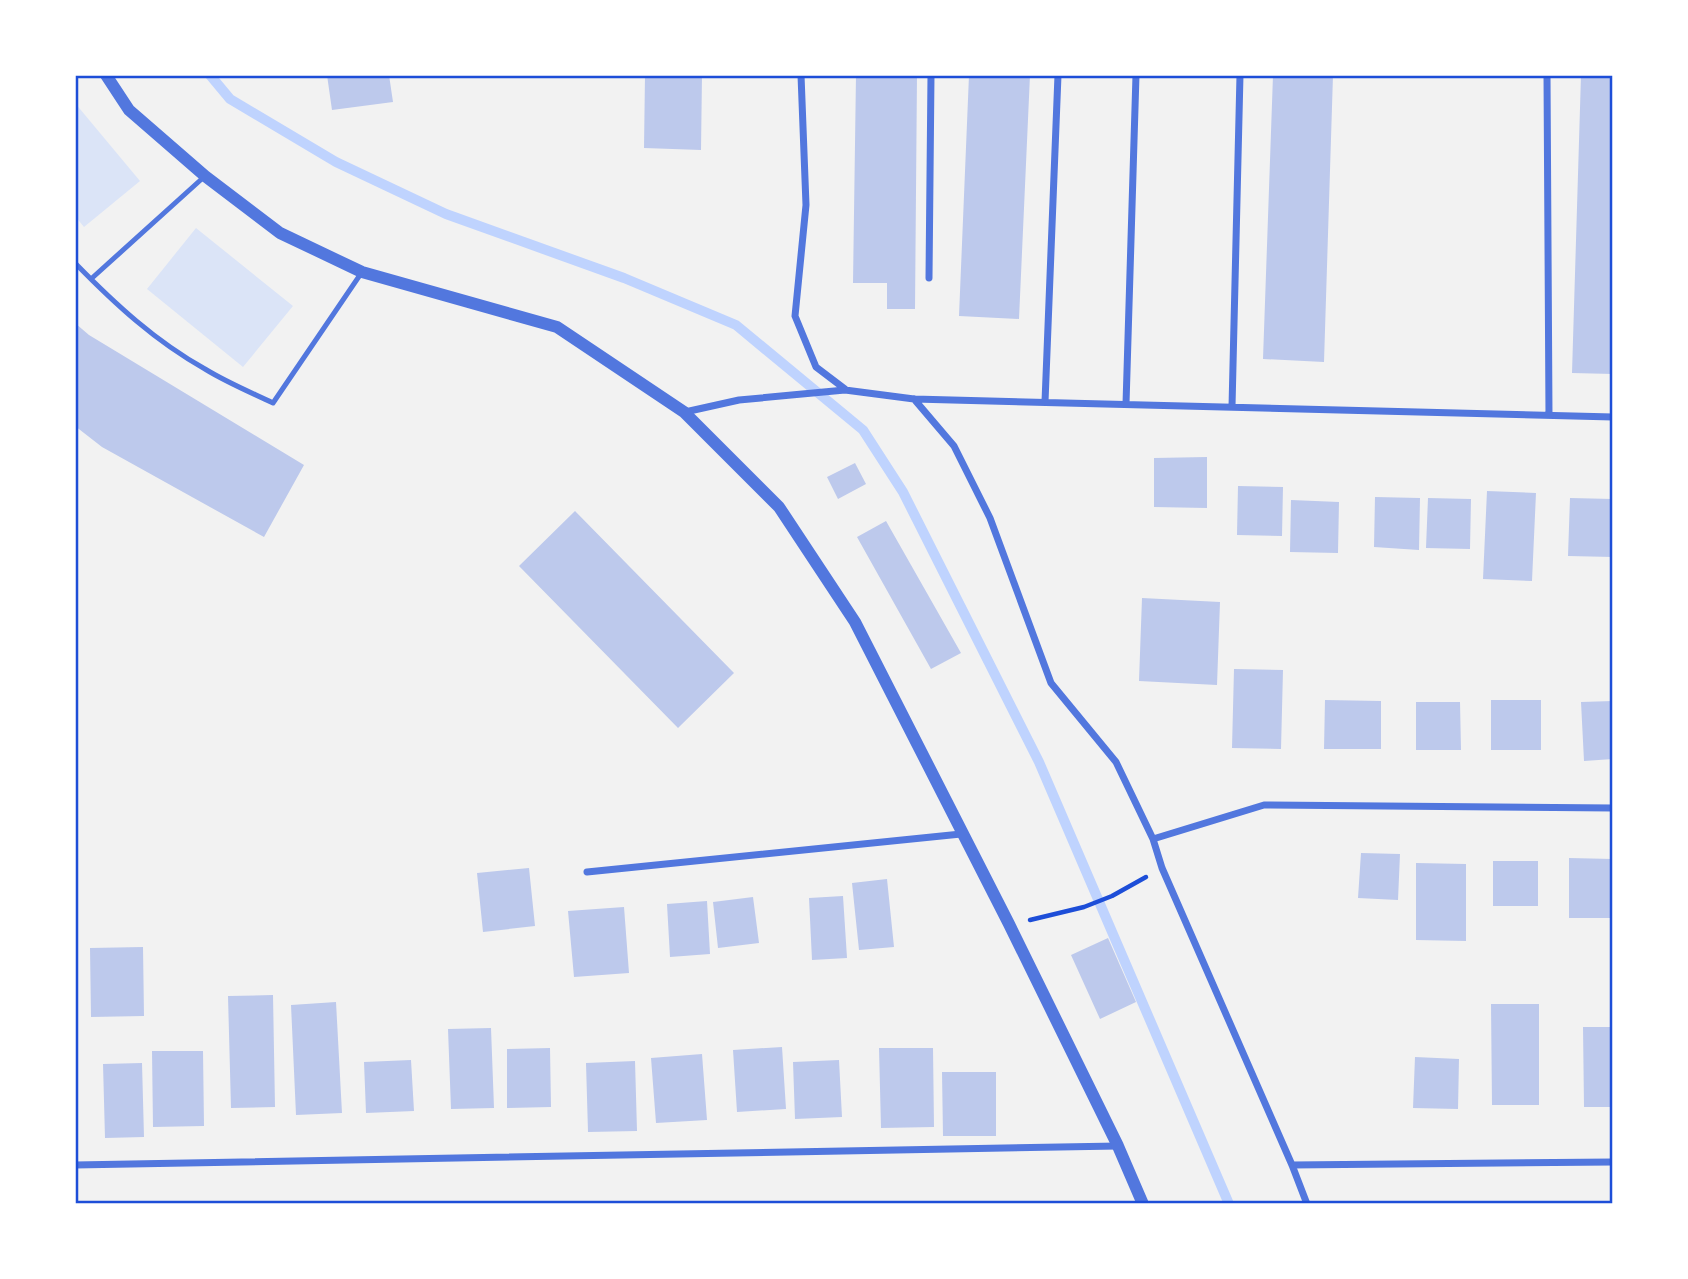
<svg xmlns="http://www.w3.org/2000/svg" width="1688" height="1279" viewBox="0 0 1688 1279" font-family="'Libre Baskerville',serif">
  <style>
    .green { fill: #dbe4f7 }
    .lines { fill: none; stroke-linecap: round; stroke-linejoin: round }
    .stream { stroke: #bfd3fe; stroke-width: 10 }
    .building { fill: #bdc9ec }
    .path { stroke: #1d4ed8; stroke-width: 4.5 }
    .service { stroke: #5277de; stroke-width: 5 }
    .minor { stroke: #5277de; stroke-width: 7 }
    .tertiary { stroke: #5277de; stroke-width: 12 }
    .neatline { fill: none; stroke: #1d4ed8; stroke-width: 2.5 }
  </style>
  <rect width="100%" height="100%" fill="#f2f2f2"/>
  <path class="green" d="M75 103 140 181 84 227 75 216Z
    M196 228 293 306 243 367 147 289Z"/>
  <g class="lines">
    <path class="stream" d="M210 75 230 99 336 162 446 214 624 278 736 325 863 430 903 492 1039 762 1229 1204"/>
  </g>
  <path class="building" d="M327 75H389L393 102 332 110Z
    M645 75H702L701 150 644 148Z
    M856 75H917L915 309H887V283H853Z
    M969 75H1030L1019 319 959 316Z
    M1273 75H1333L1324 362 1263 359Z
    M1581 75H1613V374L1572 373Z
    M75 323 89 335 304 465 264 537 102 447 75 426Z
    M1207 457V508L1154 507V458Z
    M855 463 866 484 838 499 827 477Z
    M1238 486 1283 487 1282 536 1237 535Z
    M1487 491 1536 493 1532 581 1483 579Z
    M1375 497 1420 498 1419 550 1374 547Z
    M1428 498 1471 499 1470 549 1426 548Z
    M1570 498 1613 499V557L1568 556Z
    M1291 500 1339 502 1338 553 1290 552Z
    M575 511 734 673 678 728 519 566Z
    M886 521 961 653 931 669 857 537Z
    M1142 598 1220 602 1217 685 1139 681Z
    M1234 669 1283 670 1281 749 1232 748Z
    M1325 700 1381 701V749H1324Z
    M1491 700H1541V750H1491Z
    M1613 701V759L1584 761 1581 702Z
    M1416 702H1460L1461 750H1416Z
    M1361 853 1400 854 1398 900 1358 898Z
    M1569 858 1613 859V918H1569Z
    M1493 861H1538V906H1493Z
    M1416 863 1466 864V941L1416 940Z
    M529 868 535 926 483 932 477 873Z
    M887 879 894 947 859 950 852 883Z
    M843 896 847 958 812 960 809 898Z
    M753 897 759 943 718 948 713 902Z
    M707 901 710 954 670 957 667 904Z
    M624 907 629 973 574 977 568 911Z
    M1108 938 1136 1002 1100 1019 1071 955Z
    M143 947 144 1016 91 1017 90 948Z
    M273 995 275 1107 231 1108 228 996Z
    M336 1002 342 1113 296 1115 291 1005Z
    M1491 1004H1539V1105H1492Z
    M1583 1027H1613V1107H1584Z
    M491 1028 494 1108 451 1109 448 1029Z
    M782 1047 786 1109 737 1112 733 1050Z
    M550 1048 551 1107 507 1108V1049Z
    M879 1048H933L934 1127 881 1128Z
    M152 1051H203L204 1126 153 1127Z
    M702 1054 707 1120 656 1123 651 1058Z
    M1415 1057 1459 1059 1458 1109 1413 1108Z
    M411 1060 414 1111 366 1113 364 1062Z
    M839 1060 842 1117 795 1119 793 1062Z
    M635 1061 637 1131 588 1132 586 1063Z
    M142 1063 144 1137 105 1138 103 1064Z
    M942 1072H996V1136H943Z"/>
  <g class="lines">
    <path class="path" d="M1030 920 1084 907 1112 896 1146 877"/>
    <path class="service" d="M75 263C115 304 155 341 205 369 226 382 250 392 273 403L362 272
      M91 279 205 176"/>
    <path class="minor" d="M801 75 806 205 795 316 816 367 845 389
      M1547 75 1549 415
      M929 278 931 75
      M914 399 954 446 990 518 1051 683 1116 762 1153 839 1162 868 1292 1165 1307 1204
      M1045 402 1058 75
      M1126 404 1136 75
      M1232 407 1240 75
      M685 412 739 400 845 390 914 399 1613 417
      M1153 839 1264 805 1613 808
      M587 872 961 834
      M75 1165 1118 1146
      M1292 1165 1613 1162"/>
    <path class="tertiary" d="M106 75 129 110 205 176 280 233 362 272 557 327 684 412 779 507 855 622 1009 924 1118 1146 1143 1204"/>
  </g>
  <rect width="1688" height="1279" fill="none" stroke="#ffffff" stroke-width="154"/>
  <rect x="77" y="77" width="1534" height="1125" class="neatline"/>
</svg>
